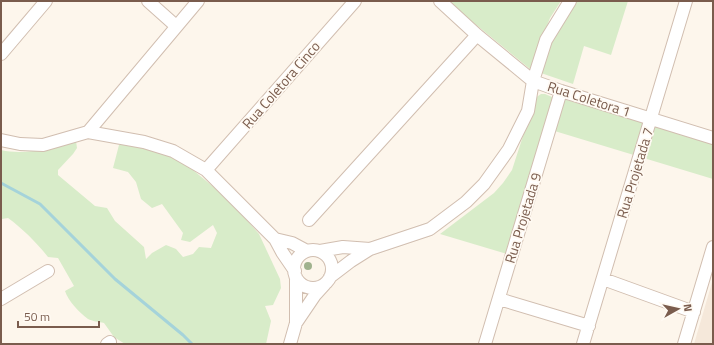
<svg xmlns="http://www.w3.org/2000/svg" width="714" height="345" viewBox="0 0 714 345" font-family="'Titillium Web',sans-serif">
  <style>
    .residential { fill: #f5e8da }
    .green { fill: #d8ecc9 }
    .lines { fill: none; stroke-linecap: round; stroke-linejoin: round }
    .stream { stroke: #a5d3da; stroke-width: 3 }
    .minor-casing { stroke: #d1beb0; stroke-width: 14 }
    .minor { stroke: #fff; stroke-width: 12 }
    .tree { fill: #a0b28e }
    .labels { text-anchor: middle; stroke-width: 3.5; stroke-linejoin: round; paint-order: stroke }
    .street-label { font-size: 14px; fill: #7a5c4d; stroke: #fffaf3 }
  </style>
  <rect width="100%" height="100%" fill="#fdf6ec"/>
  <path class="residential" d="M713 279V344H694Z"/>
  <path class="green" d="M447 1H561L550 18 530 69Z
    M574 1H628L611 55 584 46 573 84 538 72 552 33Z
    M541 94H545L552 97 553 101 507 254 440 234 494 193 503 183 512 170 535 99 538 96Z
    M557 97 713 144V179L548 129Z
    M76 141 77 148 73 154 58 170V175L95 206 107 208 115 221 144 247 146 259 152 253 166 245 176 249 183 257 193 254 199 247 211 248 217 233 213 225 190 242 181 240 183 233 162 204 152 208 141 199 136 182 128 172 113 168 119 145 129 144 162 152 182 161 216 189 244 217 259 234 280 279 281 288 273 305 265 306 271 321 266 344H125L114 337 104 323C99 322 92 321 88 319 80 313 68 301 65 291L74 286 58 258 48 257C36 242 23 229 8 218L2 219 1 222V150C26 156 53 147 76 141Z"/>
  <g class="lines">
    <path class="stream" d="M1 183 40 204 115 279 183 335 192 344"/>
    <g class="minor-casing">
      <path id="minor" d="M148 1 176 26
        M440 1 477 35 533 81 561 91 713 138
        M1 54 46 1
        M88 132 198 1
        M1 140 20 144 43 145 88 132 144 142 173 151 206 170 275 239 282 252 295 271
        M206 170 355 1
        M309 220 477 35
        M275 239 292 243 307 251
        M294 269a19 19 0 1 1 38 0a19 19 0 1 1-38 0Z
        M320 251 343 247 370 249
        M296 277V323
        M330 277 351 261 370 249 430 229 466 202 484 184 509 149 528 111 533 81 546 40 570 1
        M603 279 694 312
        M1 299 48 271
        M499 299 589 326
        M107 344 110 342
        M290 344 296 323 315 295 325 284
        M485 344 561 91
        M583 344 686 1
        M684 344 713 247"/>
    </g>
    <use href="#minor" class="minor"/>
  </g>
  <circle class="tree" cx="308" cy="266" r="4"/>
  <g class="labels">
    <g class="street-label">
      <text transform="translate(281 85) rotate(-49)" y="5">Rua Coletora Cinco</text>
      <text transform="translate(589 99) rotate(18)" y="5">Rua Coletora 1</text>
      <text transform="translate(635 173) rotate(-73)" y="5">Rua Projetada 7</text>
      <text transform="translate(523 218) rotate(-73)" y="5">Rua Projetada 9</text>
    </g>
  </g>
  <rect width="714" height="345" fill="none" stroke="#7a5c4d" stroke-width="4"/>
  <g transform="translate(678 309) rotate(82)" stroke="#fffaf3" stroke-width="3" paint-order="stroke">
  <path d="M0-3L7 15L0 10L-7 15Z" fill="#7a5c4d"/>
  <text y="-6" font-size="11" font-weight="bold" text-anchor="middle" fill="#7a5c4d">N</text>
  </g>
  <path d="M18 321v6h81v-6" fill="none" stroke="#7a5c4d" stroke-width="2"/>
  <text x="24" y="321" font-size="12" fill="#7a5c4d" stroke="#fffaf3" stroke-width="3" paint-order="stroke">50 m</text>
</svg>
